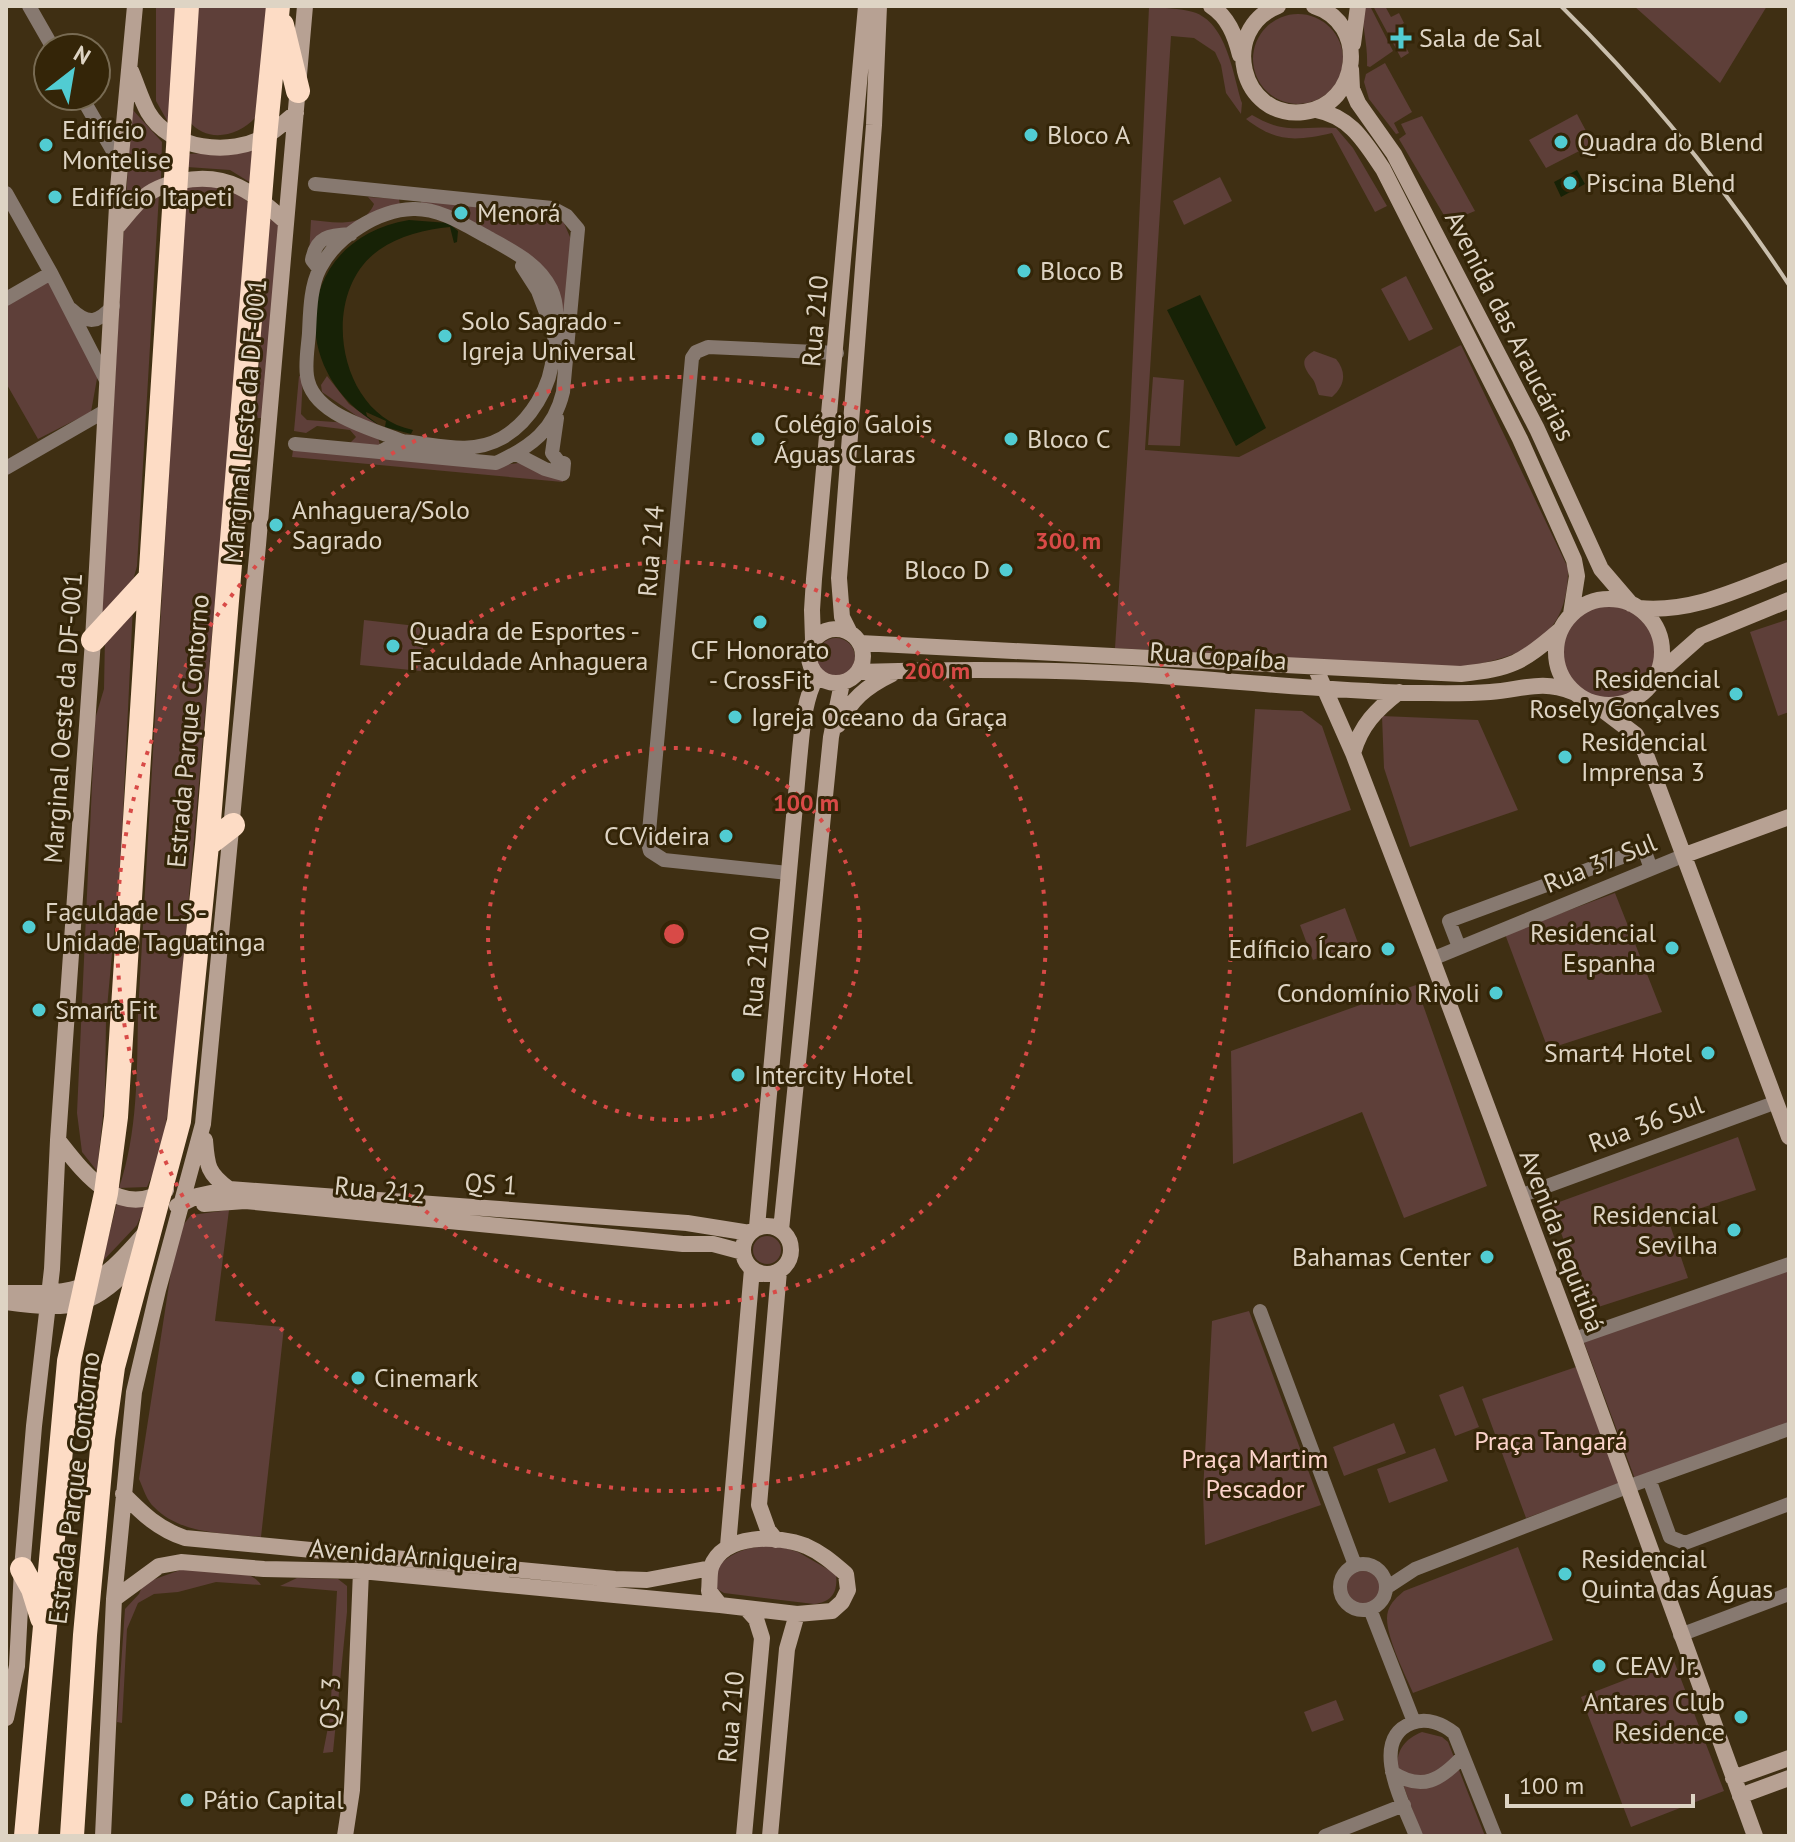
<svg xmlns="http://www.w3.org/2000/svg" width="1795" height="1842" viewBox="0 0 1795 1842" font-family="'PT Sans',sans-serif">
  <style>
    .green { fill: #5e3f39 }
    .water { fill: #172206 }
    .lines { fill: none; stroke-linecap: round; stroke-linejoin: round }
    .street { stroke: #877970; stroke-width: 14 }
    .secondary { stroke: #b7a193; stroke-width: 16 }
    .highway { stroke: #fddcc5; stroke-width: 24 }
    .rail { stroke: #cabfad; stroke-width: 4 }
    .ring { fill: none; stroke: #d84a47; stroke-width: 4; stroke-dasharray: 4 8 }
    .poi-dot { fill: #51ccd2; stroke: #342508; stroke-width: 3 }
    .labels { text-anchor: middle; stroke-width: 6; stroke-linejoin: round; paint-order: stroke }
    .poi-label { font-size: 26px; fill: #ded4c4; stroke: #342508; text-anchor: start }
    .street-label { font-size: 26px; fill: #ded4c4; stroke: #342508 }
    .park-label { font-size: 26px; fill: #fcd3cb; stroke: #342508 }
    .centre { fill: #d84a47; stroke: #342508; stroke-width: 4 }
    .ring-label { font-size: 24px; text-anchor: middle; font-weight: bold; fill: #d84a47; stroke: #342508; stroke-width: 6; stroke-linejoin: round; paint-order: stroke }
  </style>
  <rect width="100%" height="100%" fill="#3f2f13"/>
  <path class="green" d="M156 6H175L169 124 156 101Z
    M194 6H267L255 118C238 136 207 144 189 121Z
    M1362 6H1370L1393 51 1370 67 1367 66C1368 45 1362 27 1362 6Z
    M1373 6H1385L1391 17 1399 13 1404 23 1396 28 1409 53 1401 58Z
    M1634 6H1767L1720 83Z
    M1149 7C1163 8 1180 8 1193 12 1227 22 1233 75 1242 103L1241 114 1226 93 1221 65 1215 52 1194 38 1171 36 1145 450 1239 457 1461 345 1568 568C1569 642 1518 659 1455 668L1115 648 1130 417Z
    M1253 59a45 45 0 1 1 90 0a45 45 0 1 1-90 0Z
    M1385 63 1412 112 1394 123 1399 133 1396 134 1369 99 1364 82 1366 74Z
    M132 109 162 142 161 179 126 198Z
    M1577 114 1593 144 1546 168 1529 140Z
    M1252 115C1288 136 1298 125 1336 128L1353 148 1387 206 1375 212 1332 133C1296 141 1277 143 1246 119Z
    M1422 116 1475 211 1448 222 1399 139 1406 134 1401 124Z
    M252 151 251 183 230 170 187 167 186 154Z
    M1220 177 1232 201 1184 225 1173 201Z
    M203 182 236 191 250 204 173 1077 161 1155 147 1187 119 1188C138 1132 137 1071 138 1013L185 193 187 185Z
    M159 194 137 566 132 584 101 618 124 225Z
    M368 197 399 199 400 205 309 255 311 220C333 222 364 229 374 204Z
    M421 200 544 211 564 223 573 244 567 332 545 273 421 203Z
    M268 220H280L262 418H256Z
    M1406 276 1433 329 1409 341 1381 289Z
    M46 278 98 373 91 412 38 439 6 383V303Z
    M1314 351 1336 359C1347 372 1345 386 1332 397L1319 395C1316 389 1316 382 1311 377 1303 366 1300 359 1314 351Z
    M299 376 303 377 301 414 307 420 348 423 377 434 380 445 379 448 350 443 356 437 350 430 317 426 306 433 294 431Z
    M327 376 349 404 378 425 364 421 322 392 321 385Z
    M1153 377 1184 380 1180 446 1148 445Z
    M293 450 489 467 518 463 564 475 563 482 292 457Z
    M1560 653a49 49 0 1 1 98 0a49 49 0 1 1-98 0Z
    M133 605 121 856 106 1019 105 1097 97 1171 82 1152 77 1113 95 719 104 689 105 636Z
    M1789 619V712L1778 716 1750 632Z
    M364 620 425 627 421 671 360 665Z
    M817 657a19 19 0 1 1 38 0a19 19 0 1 1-38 0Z
    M1255 709 1302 711 1322 726 1351 810 1246 847Z
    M1382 716 1478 720 1518 810 1410 847 1384 768Z
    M1615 893 1662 1012 1548 1049 1505 934Z
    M1345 908 1358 943 1313 960 1300 925Z
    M1416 985 1487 1186 1404 1218 1362 1112 1233 1164 1231 1051Z
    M1738 1137 1756 1190 1668 1219 1688 1278 1589 1310 1551 1205Z
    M118 1199 147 1201 137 1225 102 1262Z
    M229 1210 215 1321 284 1327 261 1537C225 1533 181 1535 154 1507 147 1501 143 1488 139 1479L177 1233 191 1215Z
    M753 1250a14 14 0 1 1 28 0a14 14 0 1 1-28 0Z
    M1789 1268V1423L1635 1479 1584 1342Z
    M1249 1311 1321 1505 1205 1545 1203 1492 1212 1321Z
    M1576 1367 1620 1484 1526 1518 1482 1399Z
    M1463 1386 1479 1427 1455 1436 1439 1395Z
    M1394 1423 1406 1453 1344 1476 1333 1447Z
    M1435 1448 1448 1481 1389 1503 1377 1469Z
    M775 1545 798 1552 836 1574C838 1592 832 1602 814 1604L724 1593 717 1589 716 1569C732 1550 751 1547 775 1545Z
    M1518 1547 1553 1640 1413 1693C1405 1674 1382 1630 1388 1611 1391 1602 1397 1597 1404 1591Z
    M183 1569C206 1574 247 1563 261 1585L216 1582 178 1592 154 1594 138 1603 127 1629 122 1723 117 1722 125 1609 139 1594 144 1583Z
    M1345 1589a18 18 0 1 1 36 0a18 18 0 1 1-36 0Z
    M297 1578 338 1579 347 1586V1612L333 1752 323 1753 330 1717 337 1591 280 1586Z
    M1674 1661 1724 1791 1631 1827 1581 1697Z
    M1336 1700 1344 1720 1312 1732 1304 1712Z
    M1422 1732 1442 1737 1448 1742 1485 1836H1422L1397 1768C1397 1749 1405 1739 1422 1732Z"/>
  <path class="water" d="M1577 170 1585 184 1561 197 1554 182Z
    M409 220 448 223 458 231 457 242 454 243 450 227C426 229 399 236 379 250 318 292 337 415 413 430L411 434 385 427 386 421 366 412 367 416 379 425C284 371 295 239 409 220Z
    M1200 295 1266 428 1236 446 1167 310Z"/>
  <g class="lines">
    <path class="street" d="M29 6 53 48
      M81 96 121 165
      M6 193 51 273 107 382
      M522 266 538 291 552 329
      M319 269 312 260C316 236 330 235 351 234
      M6 299 51 273
      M71 309C88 325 98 323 113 306
      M295 444 496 463C531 447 554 430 563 392L578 229 567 216 552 208 315 184
      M380 452C386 449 394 443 401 442 408 440 418 443 425 444 452 448 477 452 502 438 530 422 552 386 553 353 554 331 561 311 551 289 539 264 514 252 491 239 468 227 441 208 413 209 377 210 336 237 320 268 310 287 310 313 309 333 308 347 305 362 307 376 312 415 371 428 402 441
      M516 454 545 469 563 474 564 463 559 462 552 453 557 418
      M6 468 105 411
      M788 873 664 860 650 851 648 843 692 358 696 352 708 347 837 353
      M1459 947 1449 921 1644 849 1651 869
      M1432 959 1685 855
      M1520 1196 1774 1103
      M1260 1311 1355 1565
      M1574 1339 1789 1264
      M1649 1479 1670 1537 1685 1543 1789 1504
      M1340 1587a23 23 0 1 1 46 0a23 23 0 1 1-46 0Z
      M1386 1588 1415 1569 1627 1487 1789 1429
      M1370 1609 1414 1722
      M1680 1635 1789 1594
      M1392 1772C1422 1792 1441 1780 1463 1756
      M1325 1836 1404 1805
      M1416 1836C1405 1807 1367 1740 1412 1723 1427 1717 1443 1724 1454 1733L1495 1836"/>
    <path class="secondary" d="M1211 6C1228 17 1235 35 1240 55
      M1278 6C1219 29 1240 120 1304 112 1360 105 1369 23 1314 6
      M1353 44 1358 6
      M1351 69 1352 89 1358 103 1394 154 1537 429 1601 569 1631 604
      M131 71C137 85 141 99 148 112 170 150 231 157 266 136 277 130 286 120 296 113
      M1316 110C1351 117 1364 141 1383 169L1520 439 1574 560 1577 576 1571 614
      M117 227C125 218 133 207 142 199 152 189 167 184 181 181 228 171 253 193 286 222
      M1556 652a53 53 0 1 1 106 0a53 53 0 1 1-106 0Z
      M1639 608C1693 613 1739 589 1789 570
      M809 656a27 27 0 1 1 54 0a27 27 0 1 1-54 0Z
      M850 633 842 617 839 578 874 125 879 6
      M813 640 812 610 814 579 866 6
      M860 643 1461 674C1512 668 1521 664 1560 630
      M1315 667 1353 753 1432 959 1574 1339 1755 1836
      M858 672C950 669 1041 669 1132 674 1225 680 1318 690 1411 693 1437 693 1463 694 1490 692 1522 690 1541 679 1573 692
      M1658 674 1701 636 1789 600
      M1595 704 1636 735 1645 752 1789 1137
      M838 725C851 700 865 687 892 674
      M1353 753C1361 725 1376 710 1399 692
      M1685 855 1789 817
      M58 1140C84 1173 118 1220 166 1190
      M205 1140C207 1165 207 1173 229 1189
      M204 1204 245 1201 683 1244H713L743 1252
      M177 1206 197 1196 229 1189 687 1223 750 1233
      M743 1250a24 24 0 1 1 48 0a24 24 0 1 1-48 0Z
      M757 1227 799 761C802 732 803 702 817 675
      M781 1230 831 737 842 683
      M6 1293C84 1294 95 1291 147 1231
      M6 1302C73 1311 94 1309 140 1256
      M123 1494C143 1514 158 1529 185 1538L615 1579 647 1580 711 1568
      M776 1540 768 1530 759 1505 779 1271
      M728 1546 752 1269
      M114 1599 159 1566 181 1562 264 1569 361 1571 720 1605 797 1614 832 1611 842 1602 848 1590 846 1574C833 1563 822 1553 806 1546 778 1535 724 1533 711 1567 709 1574 710 1583 709 1591L720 1605
      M6 1718 17 1666 22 1569 34 1426 52 1269 58 1140 93 640 118 188 135 6
      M1733 1778 1789 1758
      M1740 1796 1789 1778
      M103 1836 114 1599 134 1392 158 1290 203 1124 258 545 305 6
      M345 1836 352 1790 361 1571
      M744 1836 762 1638 756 1619 746 1608
      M770 1836 787 1649 797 1614"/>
    <path class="highway" d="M282 25 298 91
      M93 640 149 579
      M207 845 233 825
      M22 1569 33 1589 42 1618
      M26 1836 69 1361 106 1193 116 1117 187 6
      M72 1836 85 1635 103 1438 113 1367 179 1121 207 845 265 137 278 6"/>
    <path class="rail" d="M1561 6C1646 90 1723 185 1789 285"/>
  </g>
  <g class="ring">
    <circle cx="674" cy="934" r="186"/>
    <circle cx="674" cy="934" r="372"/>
    <circle cx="674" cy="934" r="557"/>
  </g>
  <g class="poi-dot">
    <path d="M1397 26h8v8h8v8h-8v8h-8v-8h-8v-8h8z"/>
    <circle cx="1031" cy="135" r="8"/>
    <circle cx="1561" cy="142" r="8"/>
    <circle cx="46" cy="145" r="8"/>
    <circle cx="1570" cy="183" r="8"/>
    <circle cx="55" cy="197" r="8"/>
    <circle cx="461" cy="213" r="8"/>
    <circle cx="1024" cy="271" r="8"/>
    <circle cx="445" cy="336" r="8"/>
    <circle cx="758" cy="439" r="8"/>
    <circle cx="1011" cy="439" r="8"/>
    <circle cx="276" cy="525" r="8"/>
    <circle cx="1006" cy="570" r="8"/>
    <circle cx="760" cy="622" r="8"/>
    <circle cx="393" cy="646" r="8"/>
    <circle cx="1736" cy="694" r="8"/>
    <circle cx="735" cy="717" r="8"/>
    <circle cx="1565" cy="757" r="8"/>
    <circle cx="726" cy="836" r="8"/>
    <circle cx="29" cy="927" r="8"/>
    <circle cx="1672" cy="948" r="8"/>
    <circle cx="1388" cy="949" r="8"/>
    <circle cx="1496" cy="993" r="8"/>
    <circle cx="39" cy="1010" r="8"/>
    <circle cx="1708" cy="1053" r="8"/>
    <circle cx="738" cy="1075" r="8"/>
    <circle cx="1734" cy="1230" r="8"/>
    <circle cx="1487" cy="1257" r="8"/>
    <circle cx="358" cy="1378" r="8"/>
    <circle cx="1565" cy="1574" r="8"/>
    <circle cx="1599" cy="1666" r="8"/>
    <circle cx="1741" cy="1717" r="8"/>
    <circle cx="187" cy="1800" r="8"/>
  </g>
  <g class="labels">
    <g class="poi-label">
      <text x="1419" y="47">Sala de Sal</text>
      <text x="62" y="139">Edifício<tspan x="62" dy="30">Montelise</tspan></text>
      <text x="1047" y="144">Bloco A</text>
      <text x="1577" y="151">Quadra do Blend</text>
      <text x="1586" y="192">Piscina Blend</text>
      <text x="71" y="206">Edifício Itapeti</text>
      <text x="477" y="222">Menorá</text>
      <text x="1040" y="280">Bloco B</text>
      <text x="461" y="330">Solo Sagrado -<tspan x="461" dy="30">Igreja Universal</tspan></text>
      <text x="774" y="433">Colégio Galois<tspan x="774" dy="30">Águas Claras</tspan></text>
      <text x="1027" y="448">Bloco C</text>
      <text x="292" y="519">Anhaguera/Solo<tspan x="292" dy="30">Sagrado</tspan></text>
      <text x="990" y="579" text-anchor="end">Bloco D</text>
      <text x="409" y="640">Quadra de Esportes -<tspan x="409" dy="30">Faculdade Anhaguera</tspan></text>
      <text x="760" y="659" text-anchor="middle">CF Honorato<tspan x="760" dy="30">- CrossFit</tspan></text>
      <text x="1720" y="688" text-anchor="end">Residencial<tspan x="1720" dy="30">Rosely Gonçalves</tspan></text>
      <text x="751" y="726">Igreja Oceano da Graça</text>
      <text x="1581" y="751">Residencial<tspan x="1581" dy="30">Imprensa 3</tspan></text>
      <text x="710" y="845" text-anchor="end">CCVideira</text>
      <text x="45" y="921">Faculdade LS -<tspan x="45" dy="30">Unidade Taguatinga</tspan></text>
      <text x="1656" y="942" text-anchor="end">Residencial<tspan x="1656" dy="30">Espanha</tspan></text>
      <text x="1372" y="958" text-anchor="end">Edíficio Ícaro</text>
      <text x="1480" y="1002" text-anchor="end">Condomínio Rivoli</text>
      <text x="55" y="1019">Smart Fit</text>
      <text x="1692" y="1062" text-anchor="end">Smart4 Hotel</text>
      <text x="754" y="1084">Intercity Hotel</text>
      <text x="1718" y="1224" text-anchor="end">Residencial<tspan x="1718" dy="30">Sevilha</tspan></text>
      <text x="1471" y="1266" text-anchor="end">Bahamas Center</text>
      <text x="374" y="1387">Cinemark</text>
      <text x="1581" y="1568">Residencial<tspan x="1581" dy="30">Quinta das Águas</tspan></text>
      <text x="1615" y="1675">CEAV Jr.</text>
      <text x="1725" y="1711" text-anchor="end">Antares Club<tspan x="1725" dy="30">Residence</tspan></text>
      <text x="203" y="1809">Pátio Capital</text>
    </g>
    <g class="street-label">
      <text transform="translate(815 321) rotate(-85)" y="9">Rua 210</text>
      <text transform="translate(1510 326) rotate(63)" y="9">Avenida das Araucárias</text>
      <text transform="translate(245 421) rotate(-85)" y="9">Marginal Leste da DF-001</text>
      <text transform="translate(651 551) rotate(-85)" y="9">Rua 214</text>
      <text transform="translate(1218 656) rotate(4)" y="9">Rua Copaíba</text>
      <text transform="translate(63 718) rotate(-86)" y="9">Marginal Oeste da DF-001</text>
      <text transform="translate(188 731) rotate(-85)" y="9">Estrada Parque Contorno</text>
      <text transform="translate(1600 863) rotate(-22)" y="9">Rua 37 Sul</text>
      <text transform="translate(756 972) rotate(-85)" y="9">Rua 210</text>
      <text transform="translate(1646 1124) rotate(-20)" y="9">Rua 36 Sul</text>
      <text transform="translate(491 1184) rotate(4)" y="9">QS 1</text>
      <text transform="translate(380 1190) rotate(6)" y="9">Rua 212</text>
      <text transform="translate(1562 1241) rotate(69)" y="9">Avenida Jequitibá</text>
      <text transform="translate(74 1488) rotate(-83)" y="9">Estrada Parque Contorno</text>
      <text transform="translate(414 1555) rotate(4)" y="9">Avenida Arniqueira</text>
      <text transform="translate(330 1703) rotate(-88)" y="9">QS 3</text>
      <text transform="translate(731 1717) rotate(-85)" y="9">Rua 210</text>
    </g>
    <g class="park-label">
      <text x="1551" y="1450">Praça Tangará</text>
      <text x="1255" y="1468">Praça Martim<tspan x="1255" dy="30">Pescador</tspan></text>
    </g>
  </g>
  <circle cx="674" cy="934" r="12" class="centre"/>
  <g class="ring-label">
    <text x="1068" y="549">300 m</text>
    <text x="937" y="679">200 m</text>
    <text x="806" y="811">100 m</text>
  </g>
  <rect width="1795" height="1842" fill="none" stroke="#ded4c4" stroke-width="16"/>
  <g transform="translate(72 72) rotate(31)"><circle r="38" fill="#342508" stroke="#786b53" stroke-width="2"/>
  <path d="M0-6L14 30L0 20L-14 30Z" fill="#51ccd2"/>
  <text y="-12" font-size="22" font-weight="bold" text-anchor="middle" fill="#ded4c4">N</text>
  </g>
  <path d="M1507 1794v12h186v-12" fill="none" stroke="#ded4c4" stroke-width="4"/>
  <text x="1519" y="1794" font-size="24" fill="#ded4c4" stroke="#342508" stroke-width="6" paint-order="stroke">100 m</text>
</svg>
